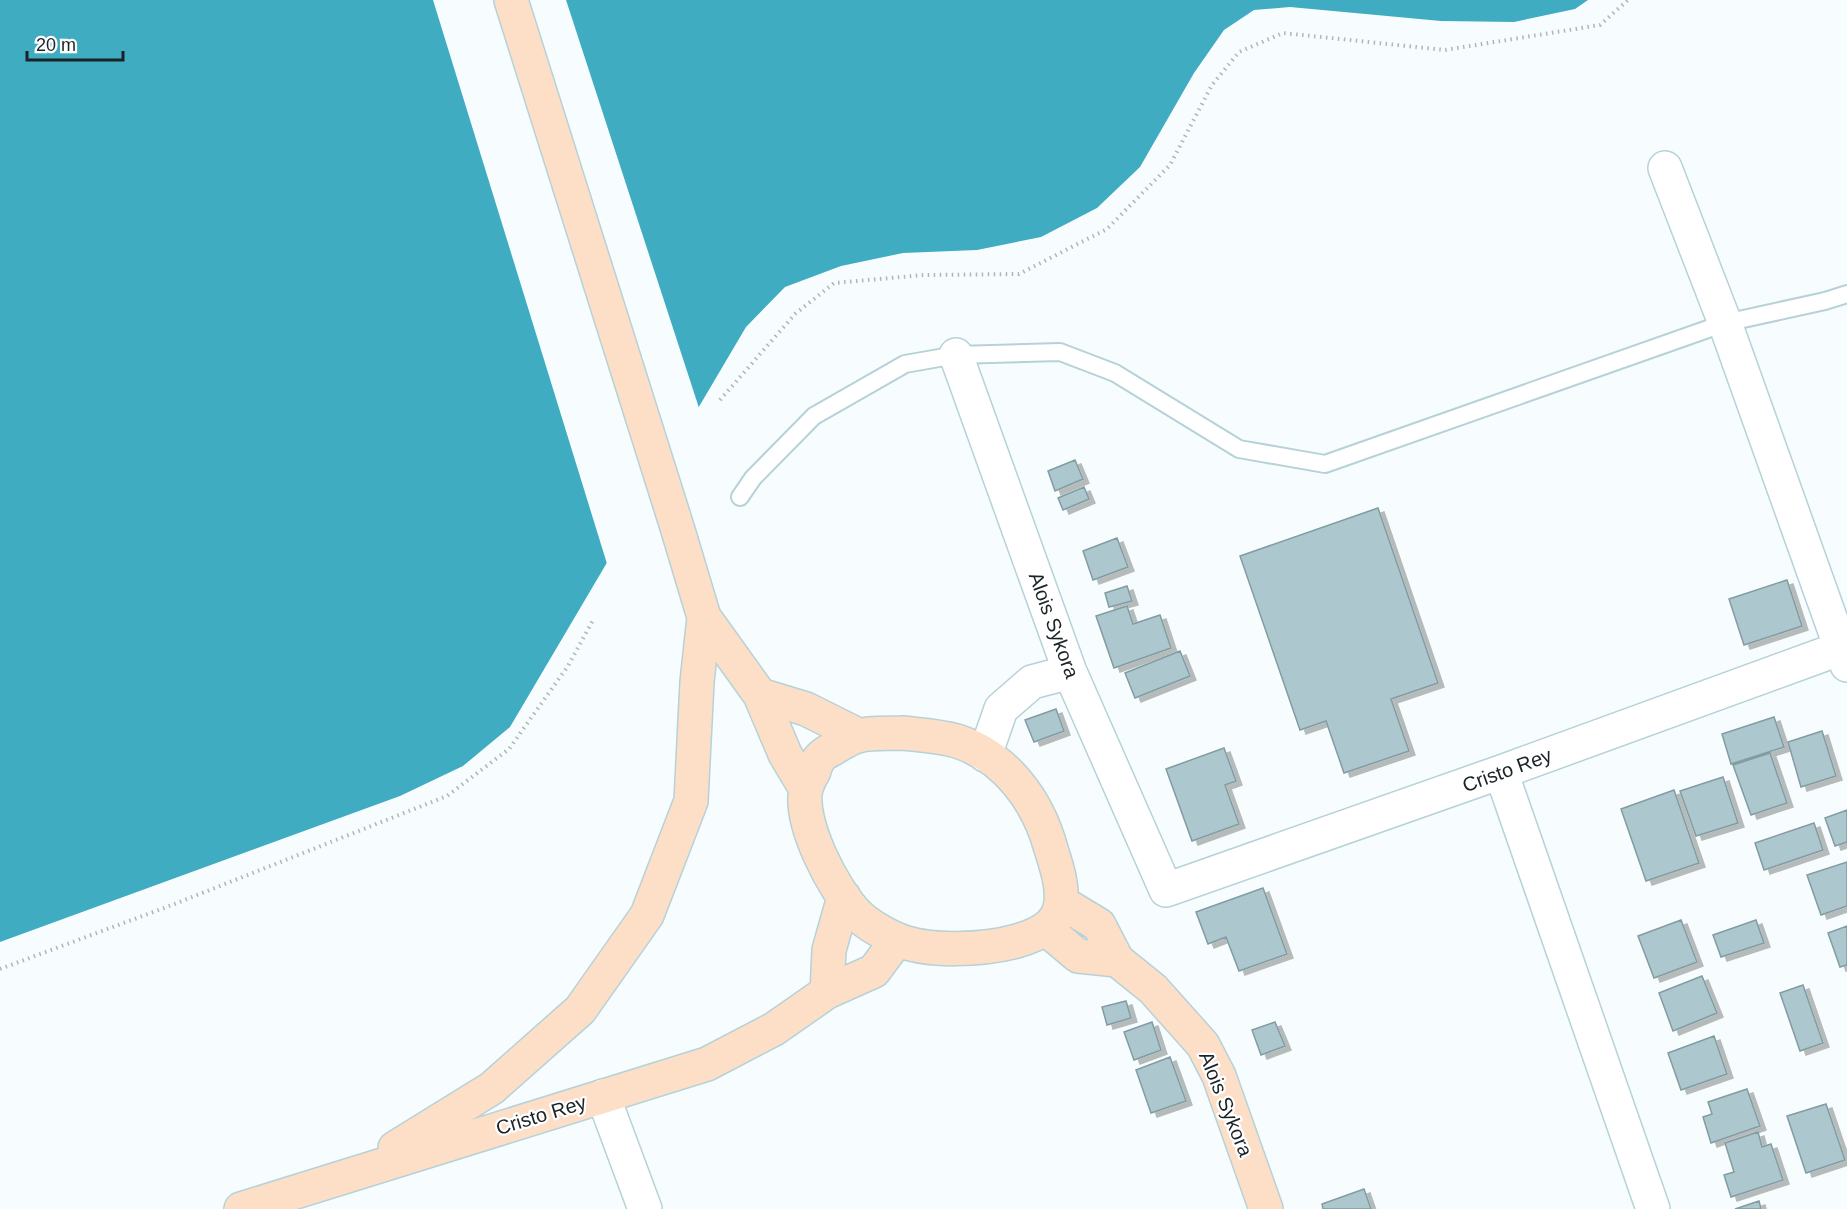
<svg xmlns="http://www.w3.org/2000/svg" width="1847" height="1209" viewBox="0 0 1847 1209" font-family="Arial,sans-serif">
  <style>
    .water { fill: #3facc1 }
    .pier { fill: #f7fdfe }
    .building { fill: #acc7cd; stroke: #829ca2; stroke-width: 1.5; filter: url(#shadow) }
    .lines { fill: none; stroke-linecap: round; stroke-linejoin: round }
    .lane-casing { stroke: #b6d2d8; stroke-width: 20 }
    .street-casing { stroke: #b6d2d8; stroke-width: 36 }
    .secondary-casing { stroke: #b6d2d8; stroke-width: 36 }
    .path { stroke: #aeb6b7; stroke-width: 4; stroke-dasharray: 1.5 4.5; stroke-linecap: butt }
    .lane { stroke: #fff; stroke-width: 16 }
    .street { stroke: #fff; stroke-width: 33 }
    .secondary { stroke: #fddfc7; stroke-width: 33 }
    .labels { text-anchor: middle; stroke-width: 4.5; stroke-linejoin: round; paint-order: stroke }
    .street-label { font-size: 20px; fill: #1a2427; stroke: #fff }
  </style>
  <defs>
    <filter id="shadow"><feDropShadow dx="6" dy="4" stdDeviation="0" flood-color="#0004"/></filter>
  </defs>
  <rect width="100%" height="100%" fill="#f7fdfe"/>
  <path class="water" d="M0 0H1588L1575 9 1514 22 1441 21 1290 7 1254 10 1224 30 1194 73 1140 167 1097 208 1041 237 977 250 903 253 841 266 785 287 746 327 510 727 463 766 400 796 0 942Z"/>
  <path class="pier" d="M433 0H566L700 411 608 567Z"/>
  <path class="building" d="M1075 460 1083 479 1055 491 1048 471Z
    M1084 487 1089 499 1063 510 1058 498Z
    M1378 508 1438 683 1391 699 1409 751 1344 773 1326 721 1300 730 1240 556Z
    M1117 538 1128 567 1093 580 1083 551Z
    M1787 580 1802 626 1744 645 1729 599Z
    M1127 586 1132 601 1109 607 1105 593Z
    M1127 606 1133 624 1160 615 1171 648 1114 668 1096 616Z
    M1180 651 1190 676 1135 698 1125 673Z
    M1056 709 1064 731 1034 742 1025 720Z
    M1774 717 1784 747 1731 764 1722 734Z
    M1822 731 1836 776 1801 787 1788 742Z
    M1224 748 1236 781 1225 785 1239 824 1192 841 1166 769Z
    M1770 753 1787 803 1751 815 1733 765Z
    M1723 777 1738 823 1696 836 1680 791Z
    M1674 790 1699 863 1646 881 1621 809Z
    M1847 810V842L1835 846 1825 818Z
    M1814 823 1823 850 1764 870 1755 843Z
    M1847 862V906L1821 915 1807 875Z
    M1263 888 1287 954 1239 971 1226 937 1208 944 1196 912Z
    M1681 920 1697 962 1654 978 1638 936Z
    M1756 920 1764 943 1721 957 1713 935Z
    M1847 926V965L1840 967 1828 933Z
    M1702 976 1717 1013 1673 1031 1659 993Z
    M1803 985 1823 1043 1800 1051 1780 993Z
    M1126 1001 1131 1018 1107 1025 1102 1007Z
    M1152 1022 1161 1050 1134 1060 1124 1032Z
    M1275 1022 1285 1046 1261 1055 1252 1030Z
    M1714 1036 1727 1074 1681 1090 1668 1053Z
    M1170 1057 1186 1101 1151 1113 1136 1070Z
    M1747 1089 1760 1126 1711 1143 1703 1117 1712 1114 1708 1102Z
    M1826 1104 1845 1160 1806 1173 1787 1116Z
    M1758 1132 1762 1147 1771 1144 1783 1180 1731 1197 1724 1175 1734 1172 1725 1143Z
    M1364 1189 1371 1209H1323L1322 1204Z
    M1759 1201 1761 1209H1735Z"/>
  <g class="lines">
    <g class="lane-casing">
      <path id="lane" d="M740 497 753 478 814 416 905 364 956 355 1060 352 1115 373 1239 449 1325 464 1725 323 1825 301 1847 294"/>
    </g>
    <g class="street-casing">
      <path id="street" d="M1665 168 1725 323 1847 665
        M956 355 1070 672 1166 890 1501 772 1847 646
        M985 755 1001 709 1032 682 1070 672
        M1501 772 1653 1209
        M603 1096 645 1209"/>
    </g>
    <g class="secondary-casing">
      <path id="secondary" d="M511 0 677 527 704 617 760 695 785 754 806 789
        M760 695 806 709 858 735
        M903 733C921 735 939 736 957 741 1006 757 1038 801 1051 849 1056 865 1063 885 1061 902 1059 926 1037 935 1017 941 985 950 927 953 896 939 884 934 867 924 858 915 834 891 798 822 806 788 808 782 811 776 814 771 815 767 817 762 819 759 822 754 829 751 834 748 841 744 850 738 858 736 871 732 889 734 903 733Z
        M1061 902 1099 925 1117 960 1153 989 1203 1045 1219 1076 1266 1209
        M1046 929 1078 956 1117 960
        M827 992 829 950 844 897
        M395 1148 492 1088 580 1010 647 915 691 801 697 682 704 617
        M241 1209 707 1064 774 1029 827 992 874 971 897 940"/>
    </g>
    <path class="path" d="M720 400 795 314 834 283 924 275 1019 274 1107 229 1170 165 1212 85 1239 52 1283 33 1445 50 1600 25 1628 0
      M0 969 172 905 447 796 509 749 568 666 593 620"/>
    <use href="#lane" class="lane"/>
    <use href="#street" class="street"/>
    <use href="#secondary" class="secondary"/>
  </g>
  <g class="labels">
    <g class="street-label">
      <text transform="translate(1054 625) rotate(70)" y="7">Alois Sykora</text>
      <text transform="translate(1507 770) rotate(-20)" y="7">Cristo Rey</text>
      <text transform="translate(1226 1104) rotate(68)" y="7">Alois Sykora</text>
      <text transform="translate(541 1115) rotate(-17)" y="7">Cristo Rey</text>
    </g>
  </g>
  <path d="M27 51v9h96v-9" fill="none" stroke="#1a2427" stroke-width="3"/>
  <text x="36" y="51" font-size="18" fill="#1a2427" stroke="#ffffff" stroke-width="4.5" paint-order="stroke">20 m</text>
</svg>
